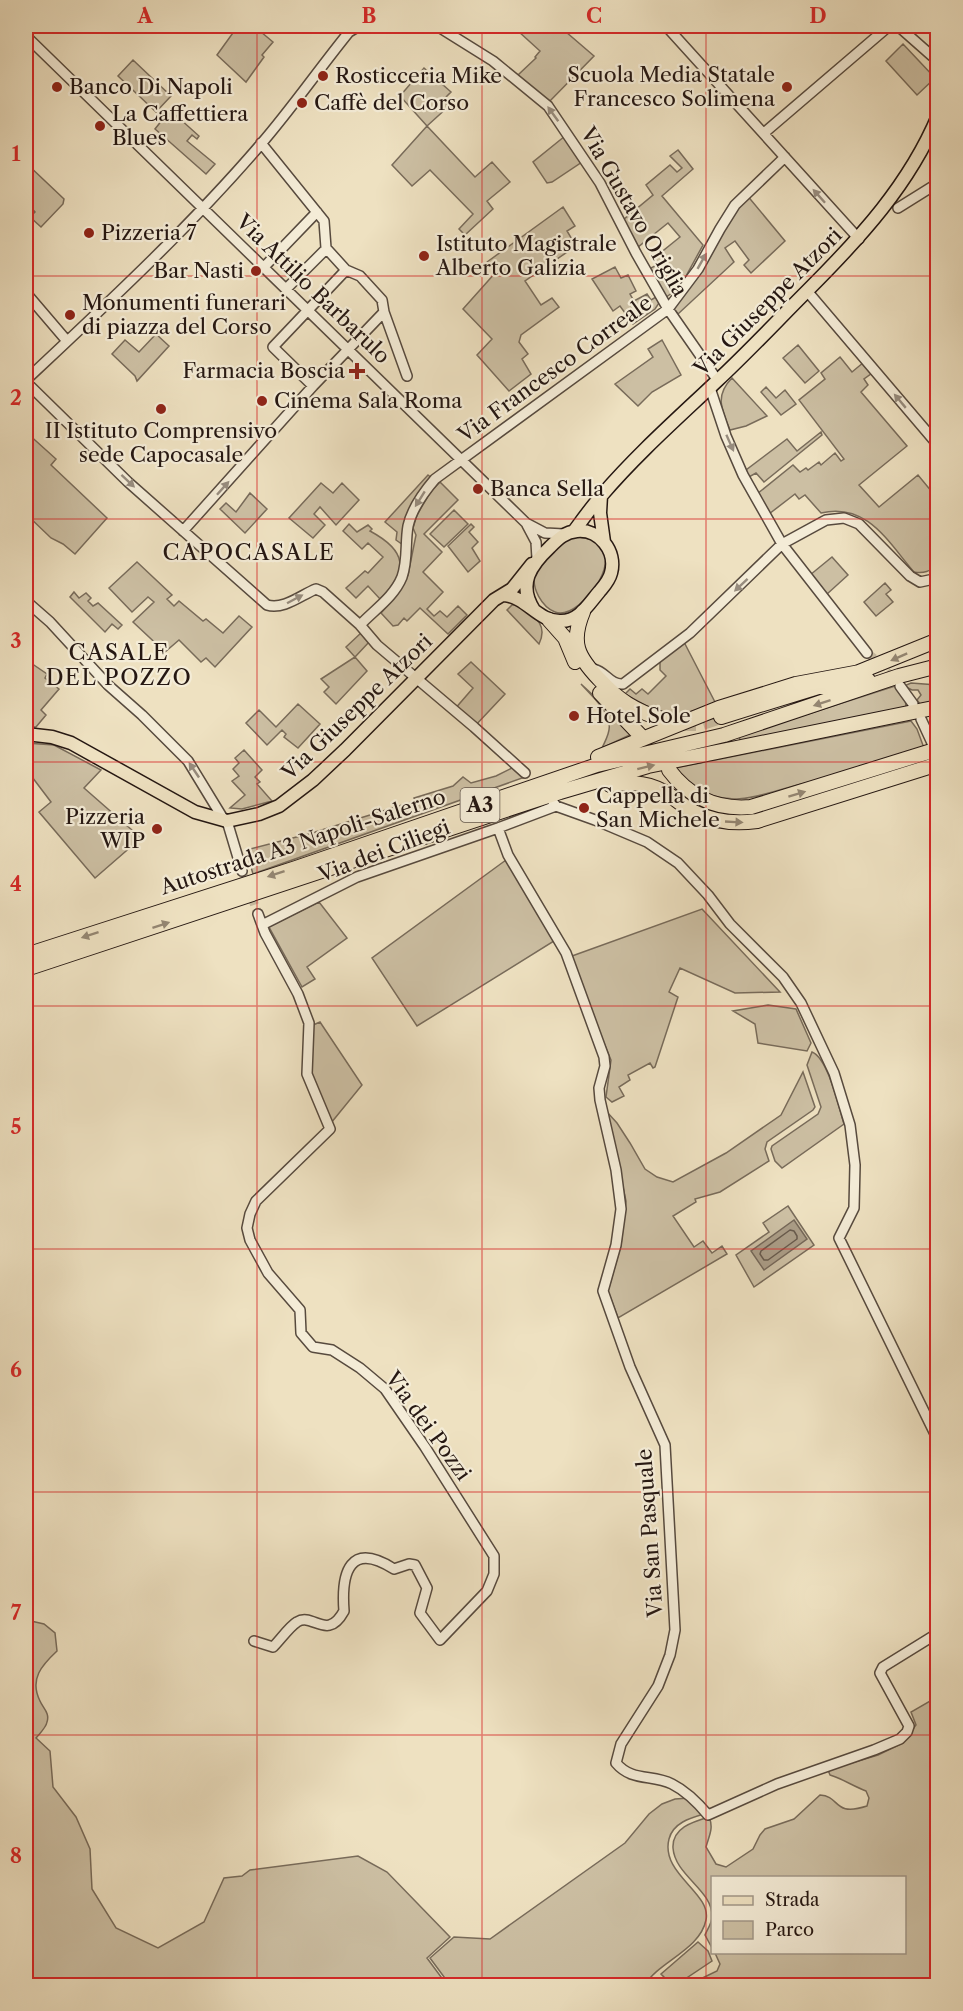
<svg xmlns="http://www.w3.org/2000/svg" width="963" height="2011" viewBox="0 0 963 2011" font-family="'Libre Caslon Text',serif">
  <style>
    .green { fill: #ccbfa3; stroke: #786b5a; stroke-width: 1.5 }
    .water { fill: #aa9c86; stroke: #756758; stroke-width: 1.5 }
    .lines { fill: none; stroke-linecap: round; stroke-linejoin: round }
    .shore { stroke: #685a4c; stroke-width: 1.5 }
    .minor-tunnel { stroke: #c6b99e; stroke-width: 9; stroke-dasharray: 9 4.5; stroke-linecap: butt }
    .highway-tunnel { stroke: #c6b99e; stroke-width: 14; stroke-dasharray: 14 7; stroke-linecap: butt }
    .minor-casing { stroke: #574a3e; stroke-width: 12 }
    .major-casing { stroke: #251712; stroke-width: 15 }
    .highway-casing { stroke: #251712; stroke-width: 16 }
    .minor { stroke: #f4ecd7; stroke-width: 9 }
    .major { stroke: #eee1c1; stroke-width: 12 }
    .highway { stroke: #eee1c1; stroke-width: 14 }
    .oneway { fill: #978c7e }
    .oneway2 { fill: #948672 }
    .grid { fill: none; stroke: #d62828; stroke-width: 1.5; stroke-opacity: 0.55 }
    .poi-dot { fill: #8f2418; stroke: #f4ecd7; stroke-width: 2 }
    .labels { text-anchor: middle; stroke-width: 4.5; stroke-linejoin: round; paint-order: stroke }
    .shield { fill: #f4ecd7; stroke: #63574d; stroke-width: 1.5 }
    .shield-label { font-size: 20px; font-weight: bold; fill: #251712 }
    .poi-label { font-size: 21px; fill: #251712; stroke: #f4ecd7; text-anchor: start }
    .street-label { font-size: 21px; fill: #251712; stroke: #f4ecd7 }
    .neighbourhood-label { font-size: 22px; letter-spacing: 1.5px; fill: #251712; stroke: #f4ecd7 }
    .neatline { fill: none; stroke: #d62828; stroke-width: 2 }
    .grid-label { font-size: 20px; text-anchor: middle; font-weight: bold; fill: #d62828 }
  </style>
  <rect width="100%" height="100%" fill="#eee1c1"/>
  <filter id="stains"><feTurbulence type="fractalNoise" baseFrequency=".00333" numOctaves="4"/><feColorMatrix values="0 0 0 0 .2 0 0 0 0 .09 0 0 0 0 .02 0 0 0 .5 -.17"/></filter>
  <radialGradient id="worn" r=".72"><stop offset=".6" stop-color="#630" stop-opacity="0"/><stop offset="1" stop-color="#630" stop-opacity=".3"/></radialGradient>
  <path class="green" d="M523 26H559L594 56 548 103 518 75 536 58 535 57 540 51 518 31Z
    M235 30 261 32 273 42 262 55 264 57 246 82 217 55Z
    M903 44 935 78 917 95 886 61Z
    M133 60 171 96 156 112 118 76Z
    M424 68 451 92 443 100 449 106 427 126 475 177 492 162 510 182 487 201 493 209 465 235 459 229 473 214 430 170 412 186 392 165 427 126 400 96Z
    M170 110 199 136 197 139 192 135 187 141 215 164 206 174 155 129Z
    M565 136 582 162 552 182 547 183 533 162Z
    M678 150 693 169 662 196 703 245 680 287 665 298 647 270 657 265 654 258 680 237 668 223 638 247 623 220 653 195 646 185 670 165 677 172 682 168 670 156Z
    M26 163 64 199 63 204 41 227 30 217 35 212 26 202Z
    M746 194 785 241 751 273 744 265 749 260 735 241 725 248 734 262 678 314 671 305Z
    M563 207 575 226 567 231 576 246 525 281 541 305 552 298 559 307 521 335 519 342 528 354 522 359 531 374 509 391 477 355 492 339 463 309 496 272 487 262Z
    M615 267 621 278 628 275 636 291 630 294 634 301 647 294 651 300 656 297 659 303 655 309 633 324 620 306 613 311 592 279Z
    M156 334 169 346 137 381 135 376 112 354 125 340 139 352Z
    M662 340 681 375 652 392 638 406 615 384 653 357 648 349Z
    M798 345 819 371 805 383 783 358Z
    M840 357 852 372 864 362 875 378 871 374 864 379 868 385 861 392 907 446 859 485 879 507 918 475 937 498V565C930 571 924 574 914 572 888 542 867 502 821 513L805 495 799 499 795 494 769 514 757 494 793 465 800 472 806 468 808 470 819 462 821 465 835 453 841 461 844 459 799 400 825 379 821 373Z
    M732 378 767 416 746 426 730 430C721 409 715 395 732 378Z
    M766 387 776 398 785 390 796 404 781 415 761 392Z
    M26 432 56 459 51 465 107 518 75 554 63 544 51 538 26 514Z
    M821 432 822 435 764 482 756 473 749 477 746 470 787 439 797 451Z
    M428 475 434 480 419 501 406 547 396 540 397 532 385 522Z
    M440 482 458 500 424 534 442 552 423 572 443 592 427 609 434 616 440 611 447 617 458 606 467 615 448 634 420 608 407 621 404 618 398 625 393 626 381 613 398 593 408 575 416 535 413 528 417 515 431 491Z
    M321 483 333 493 342 483 359 500 336 525 320 507 314 514 325 525 313 538 289 518Z
    M250 493 267 509 245 533 220 509 226 503 236 512Z
    M454 510 468 524 444 547 430 534Z
    M349 524 357 532 368 525 372 529 370 531C407 551 409 570 380 599L368 586 356 598 346 588 365 571 368 573 383 557 368 543 362 549 343 531Z
    M471 524 474 527 469 532 478 542 472 548 480 561 468 572 448 546Z
    M574 537C643 538 581 623 555 612 542 607 531 588 535 574 540 559 560 541 574 537Z
    M832 557 848 575 826 595 810 575Z
    M137 562 172 595 167 599 174 606 179 601 203 621 206 619 223 633 239 616 252 627 215 667 206 658 201 662 179 640 165 652 133 622 154 602 148 597 132 612 109 588Z
    M885 583 891 590 886 594 893 602 876 616 864 602Z
    M74 592 79 598 86 593 91 598 88 601 93 606 98 603 122 625 118 629 112 624 105 632 70 597Z
    M517 604C533 616 549 623 539 644L507 610 512 605Z
    M362 632 370 641 355 657 367 671 336 704 324 692 329 687 321 679 355 657 346 647Z
    M684 642 716 704C670 719 667 718 625 694L630 689 636 694 642 689 648 694 666 676 660 670V661Z
    M28 661 47 674 45 678 59 689 41 710 46 715 36 727H26V716L31 710 26 706V664Z
    M471 662 505 694 474 727 454 710 473 688 458 674Z
    M911 683 937 685V701L920 704 917 700 921 695 918 690H912L904 686Z
    M581 684 634 733 602 748C605 741 611 732 609 724 607 709 590 694 581 684Z
    M895 686 905 696 906 707 740 741 739 736Z
    M298 704 320 724 298 748 284 737 286 734 282 730 267 745 246 723 259 710 276 727Z
    M911 721 917 729 924 748 828 779C783 782 740 816 696 788 688 783 681 774 675 768Z
    M26 743 54 745 101 770 84 788 141 838 95 878 39 812 51 802 26 769Z
    M244 750 262 770 255 777 260 782 257 784 272 801 242 809 230 808 245 795 232 781 239 776 233 769 239 763 235 758Z
    M514 767 525 777 253 874 246 850 312 833 415 801 414 798 453 786 463 777 471 783 496 776Z
    M506 860 554 941 417 1026 372 958Z
    M319 902 347 938 307 967 315 979 302 987 269 927Z
    M702 909 780 992 735 993 680 968 669 992 678 997 655 1067 653 1068 650 1063 628 1075 630 1080 619 1087 624 1096 612 1102 606 1097 611 1060 598 1029 572 956Z
    M768 1005 796 1009 811 1043 807 1051 758 1043 755 1024 733 1011Z
    M320 1022 362 1085 331 1123 311 1074 313 1025Z
    M812 1052C828 1058 839 1108 844 1124L782 1168 775 1161 771 1149 772 1146 818 1114 821 1107 807 1065Z
    M803 1072 815 1107 813 1110 767 1142 765 1149 769 1161 720 1192 695 1199 696 1202 673 1216 694 1247 703 1241 712 1253 722 1246 727 1254 618 1318 608 1291 621 1245 626 1201 607 1112 617 1123 630 1143 645 1169 657 1177 673 1182 726 1153 781 1115Z
    M788 1206 814 1245 754 1287 736 1255 769 1232 763 1223Z
    M31 1621 44 1624 55 1633 57 1651C42 1665 29 1679 40 1701 43 1708 50 1713 47 1722 46 1728 39 1734 36 1738L50 1751 53 1787 76 1817 90 1849 92 1889 116 1928 158 1948 204 1922 224 1878 242 1876 250 1870 358 1856 387 1872 450 1937 427 1958 447 1985H26V1625Z
    M937 1697V1985H688L717 1971 720 1964 715 1953 904 1952V1878H712V1948L705 1935C707 1930 712 1923 712 1917 713 1890 675 1876 673 1848 672 1828 692 1822 709 1817 714 1828 709 1836 706 1847L716 1864 726 1867 753 1849 760 1835 765 1829 794 1819 820 1795C841 1796 832 1817 867 1806L869 1798 866 1791C853 1786 843 1779 830 1775L828 1770 878 1755 903 1743 916 1725 911 1712Z
    M689 1798 704 1814C690 1818 673 1823 669 1839 660 1874 712 1893 706 1920 700 1950 658 1962 645 1985H450L430 1958 454 1937 490 1939 625 1843 649 1814 662 1804 675 1799Z
    M698 1942 708 1951 712 1961 676 1985H672L661 1974Z"/>
  <path class="water" d="M794 1220 807 1239 764 1270 751 1251Z"/>
  <g class="lines">
    <path class="shore" d="M790 1230 794 1231 797 1236V1239L768 1260H764L760 1254 761 1251Z"/>
    <path class="minor-tunnel" d="M867 653 877 661 896 682
      M242 871 258 914"/>
    <path class="highway-tunnel" d="M682 724H699L721 717"/>
    <g class="minor-casing">
      <path id="minor" d="M437 26 493 61 548 106 600 183 636 253 668 309 718 381
        M666 26 859 239
        M898 26 932 56
        M26 36 526 523 545 533 564 534
        M764 133 889 26
        M261 143 324 221 326 248 346 270 360 276 382 300 384 312 407 376
        M898 208 938 183
        M264 267 317 212
        M286 289 324 251
        M807 291 938 445
        M26 293 67 341
        M26 380C107 304 189 228 261 144 292 108 319 69 349 32L359 26
        M26 382 128 482 267 605C284 610 301 595 316 589L323 592 360 625 377 645 474 727 525 773
        M313 386 273 347 346 270
        M710 388 726 436 743 475 782 544 867 653
        M527 525 536 542 537 559
        M183 531 313 386 384 312
        M26 601 50 622 108 685 142 715 188 761 224 820
        M360 625C374 610 394 597 402 577 408 560 405 543 408 526 412 508 423 493 435 479L668 309 698 269 720 229 735 205 785 157
        M594 669C606 672 610 685 623 684L690 633 782 544 826 520 844 518 859 524 910 576 920 582 934 579 938 576
        M900 686 913 704
        M921 719 933 745
        M553 802 556 806 595 820 647 842 678 863 708 895 730 924 783 977 801 1003 834 1073 850 1125 855 1165 854 1208 839 1238 938 1440
        M227 821 242 871
        M498 828 508 855 566 953 604 1057 605 1066 599 1088 600 1100 616 1170 621 1209 616 1245 603 1291 630 1367 665 1445 675 1630 670 1655 658 1686 621 1744 616 1763C632 1782 652 1774 672 1784 686 1791 698 1803 708 1815L777 1784 874 1750 900 1739 907 1732 909 1726 880 1673 883 1667 938 1633
        M262 925 357 877 498 828 556 806
        M254 1641 273 1647C280 1640 290 1626 297 1622 313 1612 327 1642 344 1611 341 1572 350 1541 394 1569L409 1564 415 1565 427 1588 420 1613 440 1640 487 1591 494 1574V1556L425 1447 385 1389 360 1368 332 1350 313 1347 301 1333 300 1310 268 1273 250 1240 247 1228 250 1214 256 1201 330 1129 307 1074 309 1023 298 994 265 933 258 914"/>
    </g>
    <g class="major-casing">
      <path id="major" d="M601 495 600 513 604 542
        M574 531C583 519 592 506 602 495 637 454 679 417 718 380 749 351 778 320 808 290 860 238 909 185 938 116
        M504 595C527 597 538 622 561 621 579 621 588 605 599 592 604 586 609 581 611 573 617 551 599 529 577 531 565 532 558 539 550 547 531 565 517 584 534 610
        M26 734 52 737 71 743 195 812 227 821 259 814 279 806 313 780 345 750 494 600 512 589 532 564"/>
    </g>
    <g class="highway-casing">
      <path id="highway" d="M583 612C570 643 578 657 599 679 618 700 635 711 662 719
        M549 620 565 638 575 662
        M854 674 938 640
        M822 687 868 680
        M600 693 640 735
        M721 717 828 684
        M598 757 719 708 796 684 860 672
        M669 770C690 798 717 810 751 807L938 749
        M610 785C633 781 652 783 671 796 679 802 686 808 694 812 714 822 735 824 757 821L938 764
        M26 955 296 868 597 765 724 735 899 676 938 666
        M26 969 560 792 648 766 938 707"/>
    </g>
    <use href="#minor" class="minor"/>
    <use href="#major" class="major"/>
    <use href="#highway" class="highway"/>
  </g>
  <defs><path id="oneway-solid" d="M-6-.8H1V-3.2L6.5 0L1 3.2V.8H-6Z" transform="scale(1.5)"/></defs>
  <g class="oneway">
    <use href="#oneway-solid" transform="translate(553 114) rotate(-126)"/>
    <use href="#oneway-solid" transform="translate(819 196) rotate(-132)"/>
    <use href="#oneway-solid" transform="translate(702 261) rotate(-60)"/>
    <use href="#oneway-solid" transform="translate(900 401) rotate(-130)"/>
    <use href="#oneway-solid" transform="translate(730 443) rotate(66)"/>
    <use href="#oneway-solid" transform="translate(128 481) rotate(43)"/>
    <use href="#oneway-solid" transform="translate(223 488) rotate(-48)"/>
    <use href="#oneway-solid" transform="translate(420 499) rotate(122)"/>
    <use href="#oneway-solid" transform="translate(741 585) rotate(137)"/>
    <use href="#oneway-solid" transform="translate(295 599) rotate(-28)"/>
    <use href="#oneway-solid" transform="translate(194 770) rotate(-124)"/>
  </g>
  <g class="oneway2">
    <use href="#oneway-solid" transform="translate(899 657) rotate(156)"/>
    <use href="#oneway-solid" transform="translate(822 703) rotate(162)"/>
    <use href="#oneway-solid" transform="translate(646 767) rotate(-14)"/>
    <use href="#oneway-solid" transform="translate(797 794) rotate(-17)"/>
    <use href="#oneway-solid" transform="translate(734 822) rotate(3)"/>
    <use href="#oneway-solid" transform="translate(276 874) rotate(162)"/>
    <use href="#oneway-solid" transform="translate(161 925) rotate(-18)"/>
    <use href="#oneway-solid" transform="translate(90 935) rotate(162)"/>
  </g>
  <path class="grid" d="M257 26V1986M482 26V1986M706 26V1986M26 276H938M26 519H938M26 762H938M26 1006H938M26 1249H938M26 1492H938M26 1735H938"/>
  <g class="poi-dot">
    <circle cx="323" cy="76" r="6"/>
    <circle cx="57" cy="87" r="6"/>
    <circle cx="787" cy="87" r="6"/>
    <circle cx="302" cy="103" r="6"/>
    <circle cx="100" cy="126" r="6"/>
    <circle cx="89" cy="233" r="6"/>
    <circle cx="424" cy="256" r="6"/>
    <circle cx="256" cy="271" r="6"/>
    <circle cx="70" cy="315" r="6"/>
    <path d="M354 362h6v6h6v6h-6v6h-6v-6h-6v-6h6z"/>
    <circle cx="262" cy="401" r="6"/>
    <circle cx="161" cy="409" r="6"/>
    <circle cx="478" cy="489" r="6"/>
    <circle cx="574" cy="716" r="6"/>
    <circle cx="584" cy="808" r="6"/>
    <circle cx="157" cy="829" r="6"/>
  </g>
  <g class="labels">
    <rect class="shield" x="460.5" y="788" width="39" height="34" rx="4.5"/>
    <g class="shield-label">
      <text x="480" y="812">A3</text>
    </g>
    <g class="poi-label">
      <text x="775" y="82" text-anchor="end">Scuola Media Statale<tspan x="775" dy="24">Francesco Solimena</tspan></text>
      <text x="335" y="83">Rosticceria Mike</text>
      <text x="69" y="94">Banco Di Napoli</text>
      <text x="314" y="110">Caffè del Corso</text>
      <text x="112" y="121">La Caffettiera<tspan x="112" dy="24">Blues</tspan></text>
      <text x="101" y="240">Pizzeria 7</text>
      <text x="436" y="251">Istituto Magistrale<tspan x="436" dy="24">Alberto Galizia</tspan></text>
      <text x="244" y="278" text-anchor="end">Bar Nasti</text>
      <text x="82" y="310">Monumenti funerari<tspan x="82" dy="24">di piazza del Corso</tspan></text>
      <text x="345" y="378" text-anchor="end">Farmacia Boscia</text>
      <text x="274" y="408">Cinema Sala Roma</text>
      <text x="161" y="438" text-anchor="middle">II Istituto Comprensivo<tspan x="161" dy="24">sede Capocasale</tspan></text>
      <text x="490" y="496">Banca Sella</text>
      <text x="586" y="723">Hotel Sole</text>
      <text x="596" y="803">Cappella di<tspan x="596" dy="24">San Michele</tspan></text>
      <text x="145" y="824" text-anchor="end">Pizzeria<tspan x="145" dy="24">WIP</tspan></text>
    </g>
    <g class="street-label">
      <text transform="translate(634 212) rotate(60)" y="7">Via Gustavo Origlia</text>
      <text transform="translate(313 289) rotate(44)" y="7">Via Attilio Barbarulo</text>
      <text transform="translate(768 302) rotate(-45)" y="7">Via Giuseppe Atzori</text>
      <text transform="translate(555 369) rotate(-36)" y="7">Via Francesco Correale</text>
      <text transform="translate(357 707) rotate(-44)" y="7">Via Giuseppe Atzori</text>
      <text transform="translate(303 842) rotate(-18)" y="7">Autostrada A3 Napoli-Salerno</text>
      <text transform="translate(384 851) rotate(-21)" y="7">Via dei Ciliegi</text>
      <text transform="translate(428 1426) rotate(54)" y="7">Via dei Pozzi</text>
      <text transform="translate(650 1533) rotate(-94)" y="7">Via San Pasquale</text>
    </g>
    <g class="neighbourhood-label">
      <text x="249" y="560">CAPOCASALE</text>
      <text x="119" y="660">CASALE<tspan x="119" dy="25">DEL POZZO</tspan></text>
    </g>
  </g>
  <rect width="963" height="2011" fill="none" stroke="#eee1c1" stroke-width="66"/>
  <rect x="711" y="1876" width="195" height="78" fill="#f4ecd7" stroke="#a19788" stroke-width="1.5"/>
  <rect x="723" y="1896" width="30" height="9" fill="#eee1c1" stroke="#a19788" stroke-width="1.5"/>
  <text x="765" y="1906" font-size="18" fill="#251712">Strada</text>
  <rect x="723" y="1921" width="30" height="18" fill="#ccbfa3" stroke="#a19788" stroke-width="1.5"/>
  <text x="765" y="1936" font-size="18" fill="#251712">Parco</text>
  <rect x="33" y="33" width="897" height="1945" class="neatline"/>
  <g class="grid-label">
    <text x="145" y="23">A</text>
    <text x="369" y="23">B</text>
    <text x="594" y="23">C</text>
    <text x="818" y="23">D</text>
    <text x="16" y="161">1</text>
    <text x="16" y="405">2</text>
    <text x="16" y="648">3</text>
    <text x="16" y="891">4</text>
    <text x="16" y="1134">5</text>
    <text x="16" y="1377">6</text>
    <text x="16" y="1620">7</text>
    <text x="16" y="1863">8</text>
  </g>
  <rect width="100%" height="100%" filter="url(#stains)"/>
  <rect width="100%" height="100%" fill="url(#worn)"/>
</svg>
